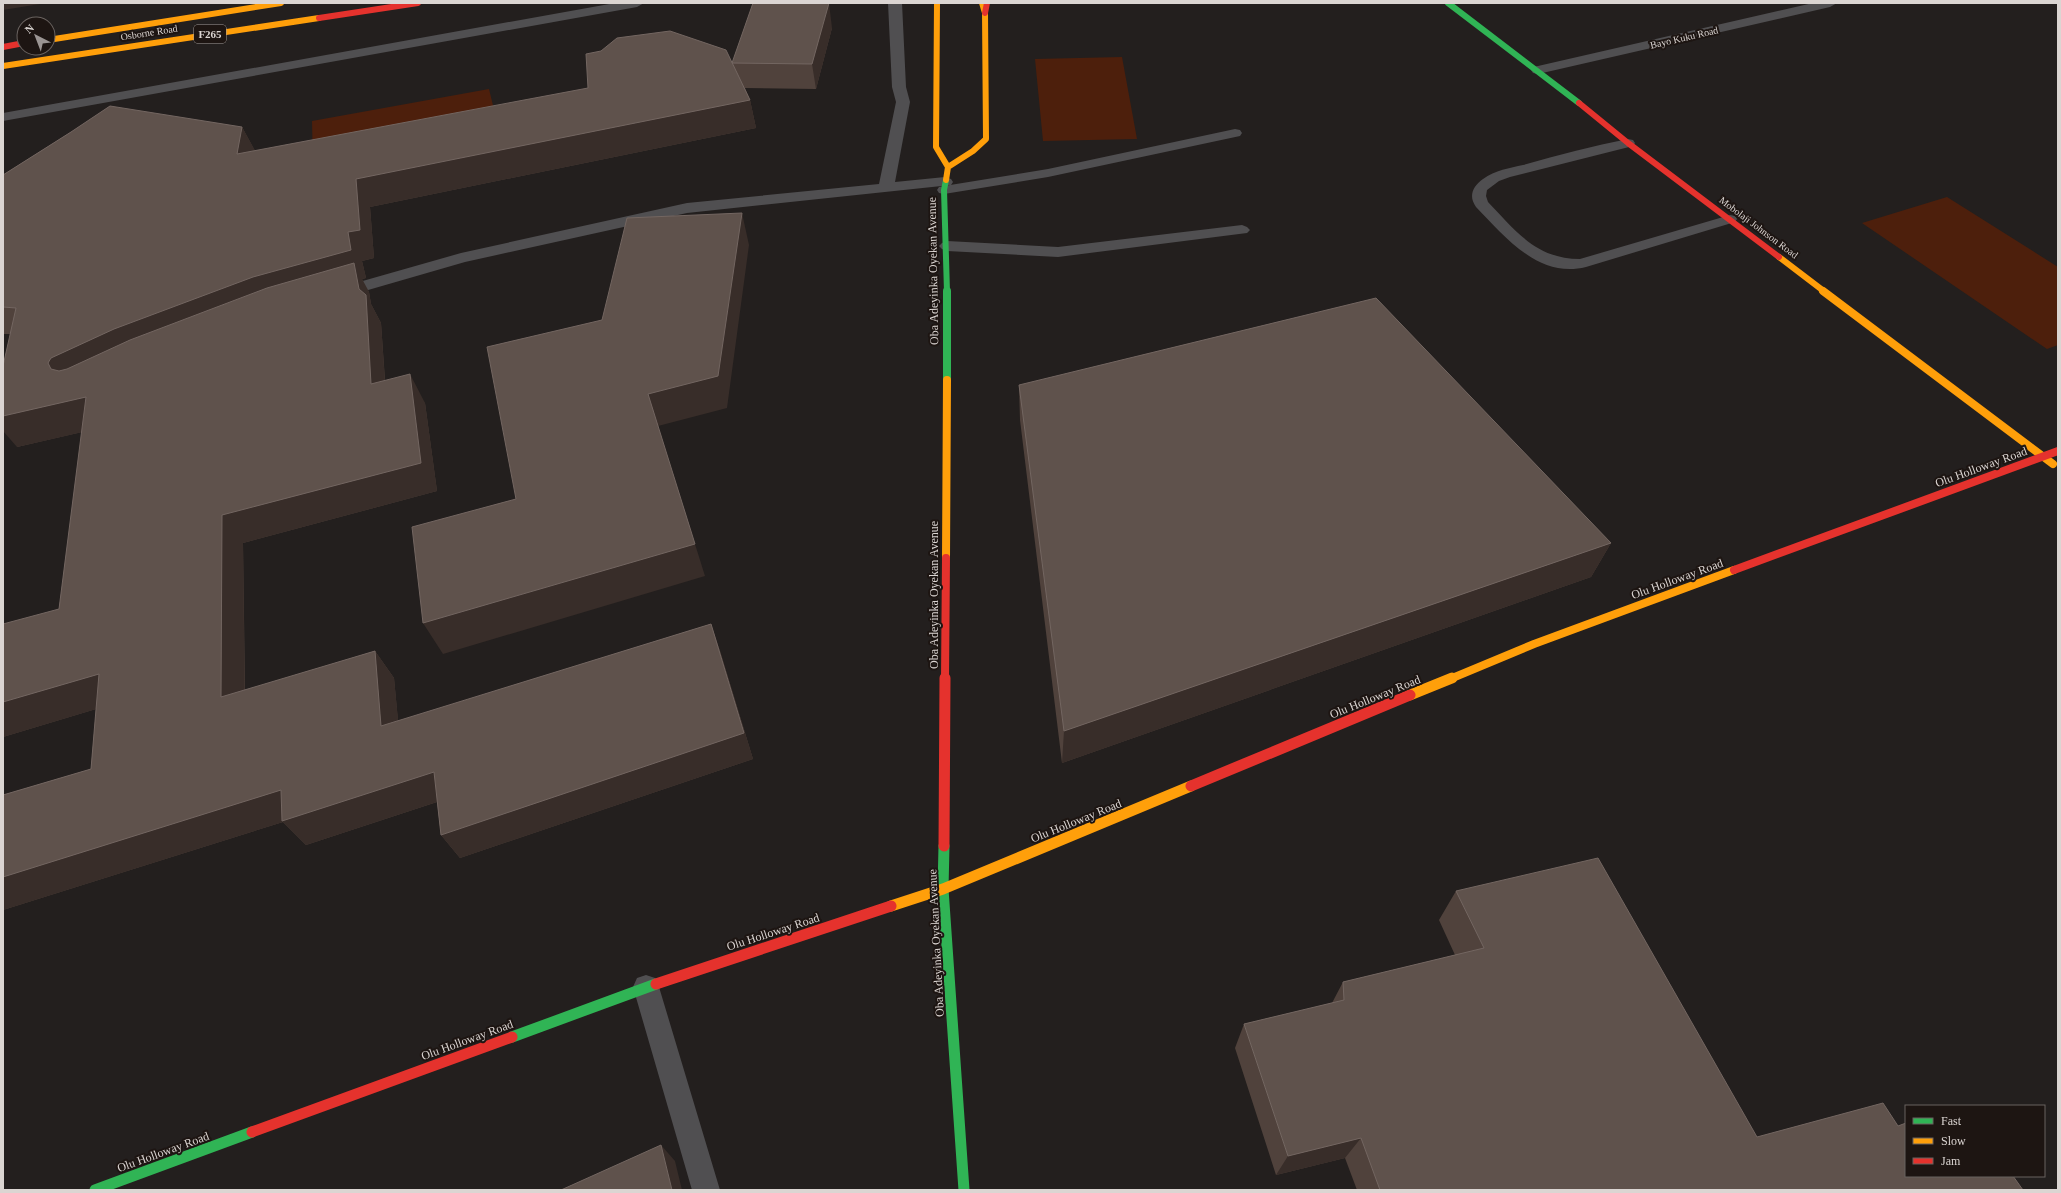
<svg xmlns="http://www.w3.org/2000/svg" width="2061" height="1193" viewBox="0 0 2061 1193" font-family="'Times New Roman',serif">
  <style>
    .green { fill: #4d1f0c }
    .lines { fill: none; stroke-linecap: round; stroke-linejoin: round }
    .lane { fill: #504f51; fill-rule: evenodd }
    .street { fill: #504f51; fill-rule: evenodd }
    .fast-far2 { stroke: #30b455; stroke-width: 6 }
    .fast-far1 { stroke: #30b455; stroke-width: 8 }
    .fast { stroke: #30b455; stroke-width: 11 }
    .slow-far2 { stroke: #ff9f0a; stroke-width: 6 }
    .slow-far1 { stroke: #ff9f0a; stroke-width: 8 }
    .slow { stroke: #ff9f0a; stroke-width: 11 }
    .jam-far2 { stroke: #e5322d; stroke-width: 6 }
    .jam-far1 { stroke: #e5322d; stroke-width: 8 }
    .jam { stroke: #e5322d; stroke-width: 11 }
    .wall { fill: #50423c }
    .shaded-wall { fill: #382d29 }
    .building { fill: #5f524c; stroke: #736661 }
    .labels { text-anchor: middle; stroke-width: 4; stroke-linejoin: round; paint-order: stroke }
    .far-street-label { font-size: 10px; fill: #dbd5d2; stroke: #1d1512 }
    .shield { fill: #1d1512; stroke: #a29b98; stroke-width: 1 }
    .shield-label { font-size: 11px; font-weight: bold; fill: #dbd5d2 }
    .street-label { font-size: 12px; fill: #dbd5d2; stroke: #1d1512 }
  </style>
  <rect width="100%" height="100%" fill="#231f1e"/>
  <path class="green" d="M1122 57 1137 139 1043 141 1035 59Z
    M489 89 499 130 313 165 312 121Z
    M1947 197 2058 267V345L2047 349 1862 223Z"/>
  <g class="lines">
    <path class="lane" d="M1235 129 1240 130 1242 133 1240 136 1048 177 944 194 939 193 937 190 939 187 944 186 1048 169Z
      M1628 139 1633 140 1635 143 1633 146 1510 177 1499 181 1487 190 1486 196 1488 202C1516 231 1536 259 1580 259L1730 215 1735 216 1737 219 1735 222 1586 267C1539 279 1505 237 1476 207 1468 196 1473 186 1483 179 1495 170 1510 168 1523 165 1558 155 1593 146 1628 139Z
      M1242 225 1247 227 1250 230 1247 233 1058 257 947 251 942 249 939 246 942 243 947 241 1058 247Z
      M646 975 655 978 659 987 720 1190H692L633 987 637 978Z"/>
    <path class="street" d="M615 3H644L637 7 3 121V113Z
      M888 3H902L906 87 910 102 895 182 945 177 951 179 953 182 951 185 687 213 465 262 337 299 331 298 328 294 331 290 461 253 687 203 879 184 896 102 892 87Z
      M1813 3H1837L1830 7 1538 74 1533 73 1531 70 1533 67 1538 66Z"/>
    <path class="fast-far2" d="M1448 3 1579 103
      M946 180 944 190 947 292"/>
    <path class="fast-far1" d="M947 291V380"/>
    <path class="fast" d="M944 846 943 889 964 1190
      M512 1037 656 984
      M95 1190 252 1132"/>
    <path class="slow-far2" d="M937 3 936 147 948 167 946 180
      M48 40 281 3
      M3 66 319 18
      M948 167 973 151 986 139 985 13 982 3
      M1779 257 1825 292"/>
    <path class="slow-far1" d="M1823 291 2053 464
      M946 558 947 380
      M1450 679 1534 644 1734 570"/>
    <path class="slow" d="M1410 695 1452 678
      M891 906 943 889 1191 786"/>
    <path class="jam-far2" d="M985 13 987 3
      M319 18 418 3
      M3 47 24 43
      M1579 103 1628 143 1779 257"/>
    <path class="jam-far1" d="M1734 570 2058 451
      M945 679 946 558"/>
    <path class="jam" d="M1191 786 1410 695
      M944 846 945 678
      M656 984 891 906
      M252 1132 512 1037"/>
  </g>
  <path class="wall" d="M832 28 816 89 745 88 750 100 756 128 370 207 374 258 362 261 366 278 362 279 369 292 371 304 381 323 385 380 425 403 437 491 243 543 245 690 375 651 394 678 398 721 711 624 720 651 753 759 460 858 441 835 437 802 306 845 283 822 3 910V795L91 769 96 709 3 737 59 609 82 432 17 447 10 334H3V175L71 132 242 127 255 151 732 62Z
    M1019 385 1611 543 1591 577 1062 763 1020 420Z
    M1456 891 1757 1137 1898 1126 2023 1190H1357L1345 1158 1276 1175 1235 1048 1244 1024 1332 1003 1343 982 1455 955 1439 920Z"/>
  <path class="shaded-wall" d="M3 3H46L3 10Z
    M829 3 832 28 816 89 812 64Z
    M750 100 756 128 370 207 374 258 362 261 366 278 362 279 369 292 371 304 381 323 387 412 74 387 51 369 48 363 51 358 114 329 356 179Z
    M242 127 257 154H237Z
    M742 213 749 245 727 408 658 426 705 576 443 654 423 623Z
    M410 374 425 403 437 491 243 543 245 723 221 697 222 515Z
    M86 397 109 426 17 447 3 431V416Z
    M1611 543 1591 577 1062 763 1064 731Z
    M711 624 720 651 753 759 460 858 441 835Z
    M375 651 394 678 401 751 381 726Z
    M99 674 126 700 3 737V702Z
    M434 772 452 797 306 845 283 822 3 910V877L281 790Z
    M1361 1138 1345 1158 1276 1175 1288 1156Z
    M661 1145 675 1161 682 1190H672Z"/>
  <path class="building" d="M753 3H829L812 64 732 63Z
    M670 31 726 50 750 100 356 179 360 230 348 232 351 250 253 277 114 329 51 358 48 363 51 369 59 371 67 369 130 340 267 288 354 263 359 289 366 295 371 384 410 374 421 463 222 515 221 697 375 651 381 726 711 624 744 733 441 835 434 772 282 821 281 790 3 877V795L91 769 99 674 3 702V624L59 609 86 397 3 416V366L16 308 3 307V175L71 132 110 106 242 127 237 154 588 88 586 54 601 51 617 38Z
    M742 213 718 376 648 394 695 544 423 623 412 527 516 499 487 347 602 320 627 218Z
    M1376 298 1611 543 1064 731 1019 385Z
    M1598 858 1757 1137 1883 1103 1898 1126 1906 1123V1176H2013L2023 1190H1380L1361 1138 1288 1156 1244 1024 1344 1000 1343 982 1484 948 1456 891Z
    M661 1145 672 1190H561Z"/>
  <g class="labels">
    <g class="far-street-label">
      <text transform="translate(149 32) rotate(-9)" y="4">Osborne Road</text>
      <text transform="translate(1684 37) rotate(-13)" y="4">Bayo Kuku Road</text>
      <text transform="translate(1759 227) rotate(37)" y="4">Mobolaji Johnson Road</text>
    </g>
    <rect class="shield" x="194" y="25" width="32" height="18" rx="3"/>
    <g class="shield-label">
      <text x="210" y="38">F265</text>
    </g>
    <g class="street-label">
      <text transform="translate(933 271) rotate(-91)" y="4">Oba Adeyinka Oyekan Avenue</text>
      <text transform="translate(1981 467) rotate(-20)" y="4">Olu Holloway Road</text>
      <text transform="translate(1677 579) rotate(-20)" y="4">Olu Holloway Road</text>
      <text transform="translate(934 595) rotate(-90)" y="4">Oba Adeyinka Oyekan Avenue</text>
      <text transform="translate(1375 697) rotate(-22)" y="4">Olu Holloway Road</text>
      <text transform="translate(1076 821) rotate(-22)" y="4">Olu Holloway Road</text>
      <text transform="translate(773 932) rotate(-18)" y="4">Olu Holloway Road</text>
      <text transform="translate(936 943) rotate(-93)" y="4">Oba Adeyinka Oyekan Avenue</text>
      <text transform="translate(467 1040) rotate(-20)" y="4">Olu Holloway Road</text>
      <text transform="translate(163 1152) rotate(-20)" y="4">Olu Holloway Road</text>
    </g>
  </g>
  <rect width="2061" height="1193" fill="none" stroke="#dbd5d2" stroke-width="8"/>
  <rect x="1905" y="1105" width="140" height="72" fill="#1d1512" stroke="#69625f"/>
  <rect x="1913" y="1118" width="20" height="6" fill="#30b455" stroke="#69625f"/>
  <text x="1941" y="1125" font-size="12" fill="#dbd5d2">Fast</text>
  <rect x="1913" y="1138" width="20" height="6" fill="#ff9f0a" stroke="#69625f"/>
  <text x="1941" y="1145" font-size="12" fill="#dbd5d2">Slow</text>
  <rect x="1913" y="1158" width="20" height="6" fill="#e5322d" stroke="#69625f"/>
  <text x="1941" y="1165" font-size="12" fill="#dbd5d2">Jam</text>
  <g transform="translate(36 36) rotate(318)"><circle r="19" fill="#1d1512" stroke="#69625f"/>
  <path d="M0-3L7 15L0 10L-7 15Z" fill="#9b9593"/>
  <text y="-6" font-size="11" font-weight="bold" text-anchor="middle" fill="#dbd5d2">N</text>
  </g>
</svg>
